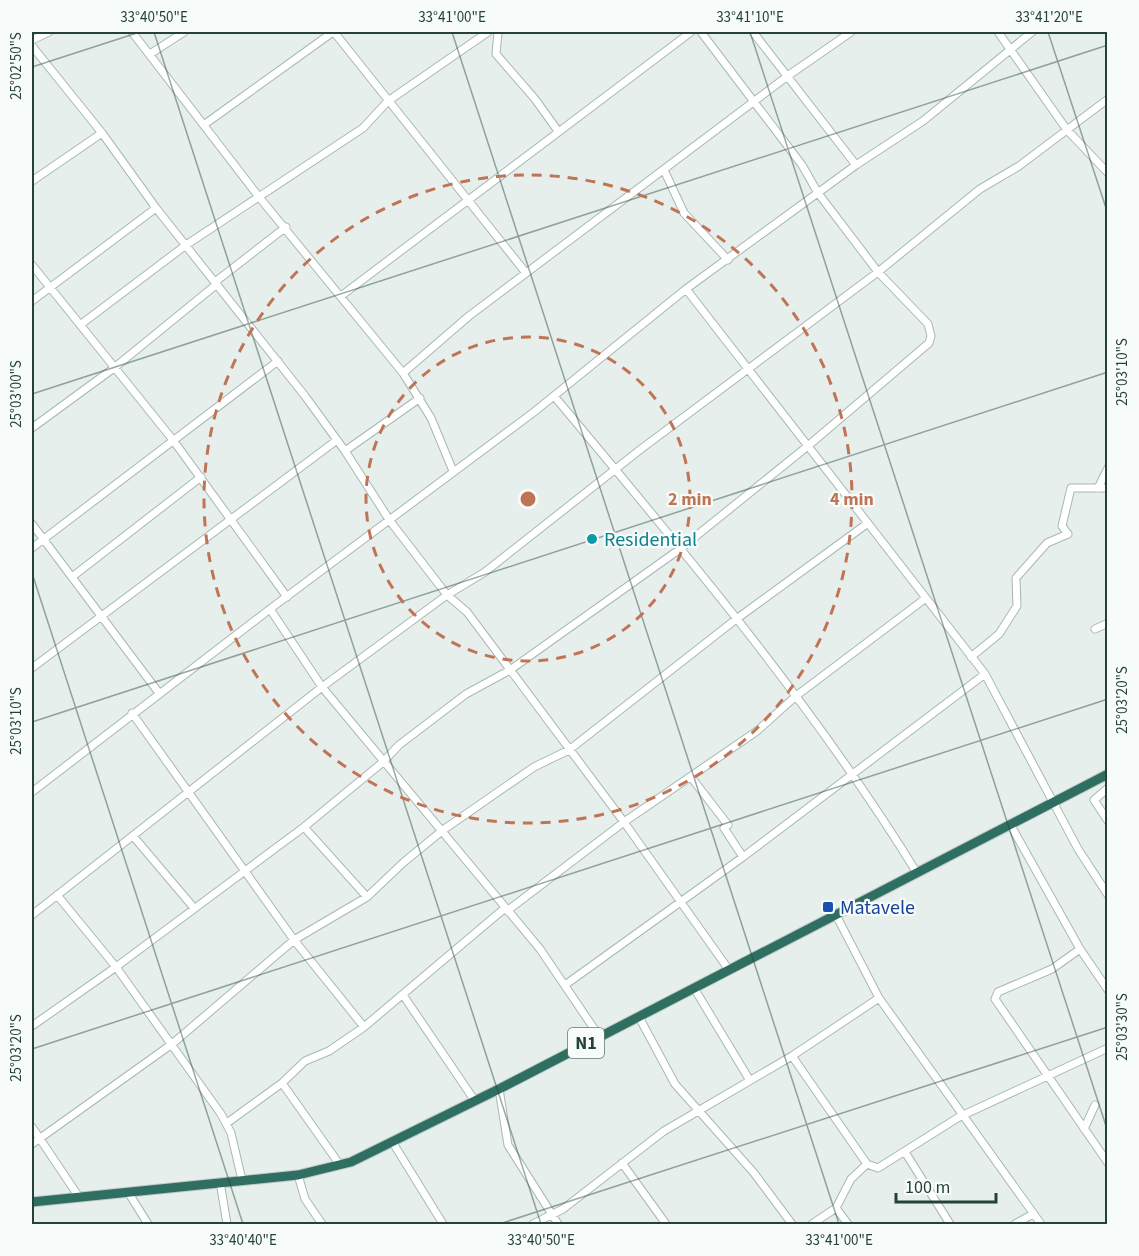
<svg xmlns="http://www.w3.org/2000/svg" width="1139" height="1256" viewBox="0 0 1139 1256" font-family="'Source Sans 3',sans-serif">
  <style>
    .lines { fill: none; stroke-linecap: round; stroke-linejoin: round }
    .minor-casing { stroke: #a8b8b2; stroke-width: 9 }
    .highway-casing { stroke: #c2cac8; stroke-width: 11 }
    .minor { stroke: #fff; stroke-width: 7 }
    .highway { stroke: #2f6f62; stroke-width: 9 }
    .ticks { fill: none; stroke: #24423a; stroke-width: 1.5; stroke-opacity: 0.45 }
    .ring { fill: none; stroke: #c07456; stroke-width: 3; stroke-dasharray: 10 8 }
    .culture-dot { fill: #0f9aa8; stroke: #f7fbf9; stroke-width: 2 }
    .transit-dot { fill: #1a4fb4; stroke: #f7fbf9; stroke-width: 2 }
    .labels { text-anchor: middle; stroke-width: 4.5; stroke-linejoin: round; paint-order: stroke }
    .shield { fill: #f7fbf9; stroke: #637a73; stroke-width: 1.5 }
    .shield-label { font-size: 18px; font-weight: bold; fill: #24423a }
    .culture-label { font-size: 20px; fill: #0d838f; stroke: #f7fbf9; text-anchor: start }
    .transit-label { font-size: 20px; fill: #164399; stroke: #f7fbf9; text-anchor: start }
    .centre { fill: #c07456; stroke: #f7fbf9; stroke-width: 3 }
    .ring-label { font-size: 18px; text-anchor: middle; font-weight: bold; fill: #c07456; stroke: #f7fbf9; stroke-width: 4.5; stroke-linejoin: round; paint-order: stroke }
    .neatline { fill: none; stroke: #24423a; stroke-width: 2 }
    .ticks-label { font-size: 15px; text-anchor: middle; fill: #24423a }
  </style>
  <rect width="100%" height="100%" fill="#e6efeb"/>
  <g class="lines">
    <g class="minor-casing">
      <path id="minor" d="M132 32 259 197 403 373 431 418 453 471
        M334 32 526 273
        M498 32 496 54 535 99 558 131
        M753 32 856 165
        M998 32 1067 130 1108 173
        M32 40 49 32
        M32 46 102 133 156 208 305 396 345 451 390 521 447 595 467 612 624 822 729 970
        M150 54 184 32
        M205 124 333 32
        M664 170 684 213 728 260
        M32 181 102 133
        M32 265 173 440 287 597
        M215 282 286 227
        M686 289 985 674 1078 849 1108 895
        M341 296 691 32
        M32 301 156 208
        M80 325 186 245 363 128 388 101 488 32
        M403 373 469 316 789 75 851 32
        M554 396C682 549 812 703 917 873
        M32 428 114 368 217 284
        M345 451 420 398
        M1098 488 1108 468
        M32 524 159 693
        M32 548 278 361
        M72 577 201 477
        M270 609 322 687 540 949 599 1036
        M1095 629 1108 623
        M971 657 999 634 1017 606 1016 578 1047 543 1068 534 1062 526 1071 488H1108
        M32 668 337 440
        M132 713 294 940 364 1027
        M691 777 728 825 724 828 743 857
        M1108 788 1094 800 1108 821
        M32 792 270 609 534 412 686 289 856 165 923 121 1032 32
        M1010 824 1080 949 1108 990
        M304 827 367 897
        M133 836 194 908
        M57 895 116 967 221 1114 231 1133 242 1180
        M507 911 624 822 757 731 796 696 926 598
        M32 915 322 687 447 595 485 572 641 449 878 272 980 189 1019 166 1108 99
        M836 915 879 998 1041 1224
        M1080 949 1052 969 998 992 995 999 1108 1163
        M565 985 743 857 985 674
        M694 988 749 1079
        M403 995 475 1101
        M639 1017 675 1084 754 1173 792 1224
        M32 1026 116 967 304 827 383 762 399 745 466 694 510 670 680 549 809 445 929 343 931 336 928 324 878 272 818 193 802 165 701 32
        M792 1056 867 1164
        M282 1083 340 1165
        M499 1089 508 1145 558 1224
        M227 1123 282 1083 305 1061 329 1051 364 1027 505 908
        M32 1127 79 1197
        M1084 1129 1095 1105
        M393 1143 443 1224
        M32 1144 172 1044 294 940 367 897 404 862 443 830 534 767 569 750 735 620 868 523
        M905 1152 950 1224
        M622 1163 666 1224
        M298 1175 305 1199 322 1224
        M220 1182 227 1224
        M128 1192 148 1224
        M836 1208 848 1224
        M533 1224 563 1209 664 1131 792 1056 879 998
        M812 1224 836 1208 851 1179 867 1164 878 1168 959 1117 1108 1048
        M1015 1224 1033 1214"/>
    </g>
    <g class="highway-casing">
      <path id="highway" d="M32 1202 298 1175 351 1162 499 1089 1108 774"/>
    </g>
    <use href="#minor" class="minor"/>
    <use href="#highway" class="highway"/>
  </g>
  <path class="ticks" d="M154 32 541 1224M452 32 839 1224M750 32 1108 1132M1048 32 1108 214M32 67 140 32M32 394 1108 45M32 573 243 1224M32 722 1108 372M32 1049 1108 699M499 1224 1108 1027"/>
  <g class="ring">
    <circle cx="528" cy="499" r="162"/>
    <circle cx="528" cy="499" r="324"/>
  </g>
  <circle class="culture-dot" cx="592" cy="539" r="6"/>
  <rect class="transit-dot" x="822" y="901" width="12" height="12" rx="3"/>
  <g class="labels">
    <rect class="shield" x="568" y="1028" width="36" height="30" rx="4.5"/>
    <g class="shield-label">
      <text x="586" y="1049">N1</text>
    </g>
    <g class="culture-label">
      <text x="604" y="546">Residential</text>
    </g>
    <g class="transit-label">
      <text x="840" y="914">Matavele</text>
    </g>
  </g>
  <circle cx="528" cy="499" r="9" class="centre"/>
  <g class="ring-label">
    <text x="690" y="505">2 min</text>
    <text x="852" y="505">4 min</text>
  </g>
  <rect width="1139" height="1256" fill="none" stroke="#f7fbf9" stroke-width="66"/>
  <path d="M896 1193v9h100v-9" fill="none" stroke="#24423a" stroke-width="3"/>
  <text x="905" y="1193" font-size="18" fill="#24423a" stroke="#f7fbf9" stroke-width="4.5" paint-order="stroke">100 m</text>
  <rect x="33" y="33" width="1073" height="1190" class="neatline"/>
  <g class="ticks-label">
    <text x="154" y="22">33°40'50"E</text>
    <text x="452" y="22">33°41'00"E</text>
    <text x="750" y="22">33°41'10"E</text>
    <text x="1049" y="22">33°41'20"E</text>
    <text transform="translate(16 66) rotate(-90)" y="5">25°02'50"S</text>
    <text transform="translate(1122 372) rotate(-90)" y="5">25°03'10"S</text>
    <text transform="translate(16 394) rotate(-90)" y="5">25°03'00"S</text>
    <text transform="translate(1122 700) rotate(-90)" y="5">25°03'20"S</text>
    <text transform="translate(16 721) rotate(-90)" y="5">25°03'10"S</text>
    <text transform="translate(1122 1027) rotate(-90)" y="5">25°03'30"S</text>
    <text transform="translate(16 1048) rotate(-90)" y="5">25°03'20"S</text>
    <text x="243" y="1245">33°40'40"E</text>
    <text x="541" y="1245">33°40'50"E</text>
    <text x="839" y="1245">33°41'00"E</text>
  </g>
</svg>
